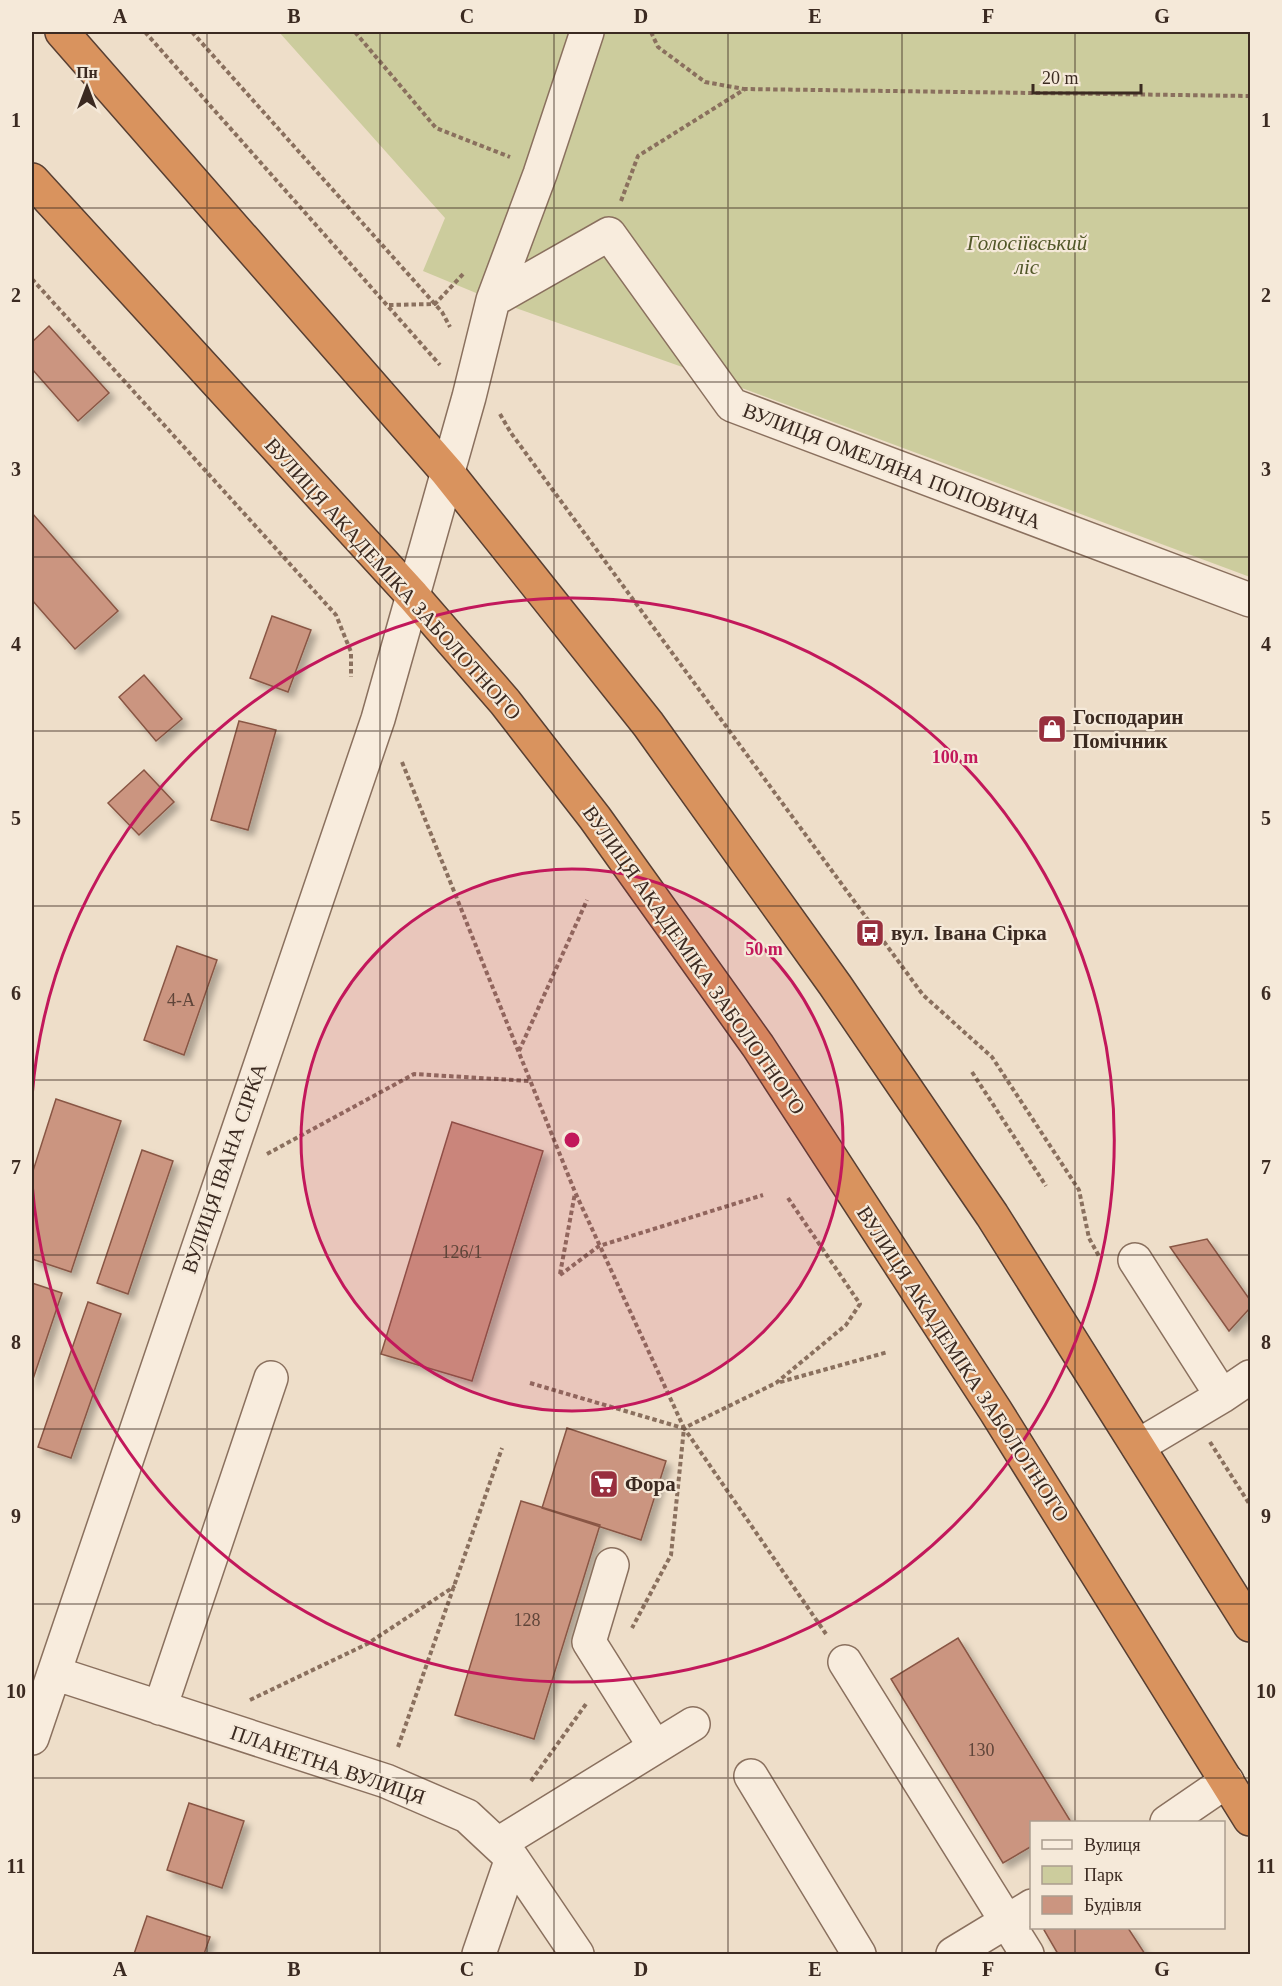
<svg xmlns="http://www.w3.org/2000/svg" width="1282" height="1986" viewBox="0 0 1282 1986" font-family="'Times New Roman',serif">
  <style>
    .green { fill: #cccc9d }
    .building { fill: #cb9580; stroke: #895644; stroke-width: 1.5; filter: url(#shadow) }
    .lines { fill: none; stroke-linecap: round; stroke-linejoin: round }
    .minor-casing { stroke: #8a705e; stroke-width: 36 }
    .highway-casing { stroke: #583f32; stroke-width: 36 }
    .path { stroke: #8a705e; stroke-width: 4; stroke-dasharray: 4.5 3; stroke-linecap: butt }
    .minor { stroke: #f8ecdd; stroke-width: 33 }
    .highway { stroke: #d9935e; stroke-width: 33 }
    .grid { fill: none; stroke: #3b2a21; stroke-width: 1.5; stroke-opacity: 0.55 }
    .ring { fill: none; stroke: #c2185b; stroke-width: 3 }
    .labels { text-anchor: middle; stroke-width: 4.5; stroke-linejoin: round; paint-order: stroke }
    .number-label { font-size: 18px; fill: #5f4539 }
    .park-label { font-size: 21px; font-style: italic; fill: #515728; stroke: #f5e9d9 }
    .street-label { font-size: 21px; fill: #3b2a21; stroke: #f5e9d9 }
    .poi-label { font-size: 21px; font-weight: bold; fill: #3b2a21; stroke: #f5e9d9; text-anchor: start }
    .centre { fill: #c2185b; stroke: #f5e9d9; stroke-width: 3 }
    .ring-label { font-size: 18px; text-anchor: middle; font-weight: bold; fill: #c2185b; stroke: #f5e9d9; stroke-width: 4.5; stroke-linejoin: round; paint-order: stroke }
    .neatline { fill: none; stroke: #3b2a21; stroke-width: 2 }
    .grid-label { font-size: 20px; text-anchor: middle; font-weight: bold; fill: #3b2a21 }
  </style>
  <defs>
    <filter id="shadow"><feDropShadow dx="5.5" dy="5.5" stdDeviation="3" flood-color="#0004"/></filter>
  </defs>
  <rect width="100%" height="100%" fill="#eedec9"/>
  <path class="green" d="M279 32H1250V577L750 391 493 300 423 271 445 218Z"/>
  <path class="building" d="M49 326 109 393 78 421 32 369V342Z
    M32 513 118 611 75 649 32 600Z
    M272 616 311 630 288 692 250 678Z
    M144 675 182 719 156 741 119 697Z
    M239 721 276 730 248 830 211 820Z
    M144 770 174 802 139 835 108 803Z
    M177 946 217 960 184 1055 144 1040Z
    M56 1099 121 1121 71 1272 32 1259V1174Z
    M452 1122 543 1151 472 1381 381 1354Z
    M142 1150 173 1161 128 1294 97 1283Z
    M1207 1239 1250 1300V1308L1229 1331 1170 1247Z
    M32 1283 62 1293 32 1382Z
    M88 1302 121 1314 71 1458 38 1447Z
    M567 1428 666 1461 641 1540 542 1508Z
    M521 1501 600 1525 534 1739 455 1715Z
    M958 1638 1071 1822H1032V1846L1003 1863 891 1679Z
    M189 1803 244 1821 222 1888 167 1870Z
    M147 1916 210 1937 204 1954H134Z
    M1047 1928H1128L1145 1954H1058L1044 1930Z"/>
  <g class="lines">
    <g class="minor-casing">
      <path id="minor" d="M493 300 609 234 732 405 1250 600
        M1135 1260 1222 1396 1138 1446
        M1222 1396 1250 1377
        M612 1565 589 1642 655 1747
        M845 1662 1027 1954
        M54 1673 386 1781 467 1816 512 1858 577 1954
        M160 1708 271 1378
        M32 1738 378 719 469 397 493 300 540 174 587 32
        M751 1776 859 1954
        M1167 1822 1227 1781
        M498 1844 693 1724
        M479 1954 512 1858
        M953 1954 1032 1906"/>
    </g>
    <g class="highway-casing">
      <path id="highway" d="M62 32 447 472 648 724 835 985 992 1215 1250 1625
        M32 180 413 596 505 702 595 818 758 1046 995 1410 1250 1819"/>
    </g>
    <path class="path" d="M145 32 440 365
      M192 32 442 312 450 327
      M355 32 436 128 510 157
      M651 32 658 47 705 82 744 89
      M621 201 638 156 745 89 1250 96
      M32 279 336 615 351 652V677
      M389 305 435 304 464 273
      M500 414 511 433 923 995 992 1057 1079 1190 1089 1238 1100 1258
      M402 762 575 1192 684 1428 671 1555 632 1628
      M519 1051 587 900
      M972 1072 1046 1186
      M267 1154 414 1074 530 1081
      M788 1198 860 1304 846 1325 776 1383 684 1428 826 1634
      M560 1274 575 1193
      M560 1275 599 1246 763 1195
      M780 1382 888 1352
      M530 1383 683 1428
      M1210 1442 1250 1505
      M250 1700 367 1644 455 1586
      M398 1747 502 1448
      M531 1781 586 1704"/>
    <use href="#minor" class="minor"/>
    <use href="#highway" class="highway"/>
  </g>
  <path class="grid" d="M207 32V1954M380 32V1954M554 32V1954M728 32V1954M902 32V1954M1075 32V1822M32 208H1250M32 382H1250M32 557H1250M32 731H1250M32 906H1250M32 1080H1250M32 1255H1250M32 1429H1250M32 1604H1250M32 1778H1250M1075 1928V1954"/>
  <circle cx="572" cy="1140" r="271" fill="#c2185b" fill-opacity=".12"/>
  <g class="ring">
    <circle cx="572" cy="1140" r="271"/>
    <path d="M32 1097A542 542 0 1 1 32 1183"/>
  </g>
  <defs>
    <g id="shop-square" transform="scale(1.5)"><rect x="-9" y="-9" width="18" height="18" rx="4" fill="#982f3e" stroke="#f5e9d9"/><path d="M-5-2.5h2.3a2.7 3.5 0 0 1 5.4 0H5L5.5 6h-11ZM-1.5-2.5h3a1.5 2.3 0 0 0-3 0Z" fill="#fff"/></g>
    <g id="bus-square" transform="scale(1.5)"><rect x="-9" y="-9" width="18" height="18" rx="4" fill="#982f3e" stroke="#f5e9d9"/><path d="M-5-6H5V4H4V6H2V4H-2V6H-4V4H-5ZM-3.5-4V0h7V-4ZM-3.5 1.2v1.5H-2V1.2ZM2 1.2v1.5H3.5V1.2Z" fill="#fff"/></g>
    <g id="supermarket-square" transform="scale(1.5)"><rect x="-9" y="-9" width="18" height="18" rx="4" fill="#982f3e" stroke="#f5e9d9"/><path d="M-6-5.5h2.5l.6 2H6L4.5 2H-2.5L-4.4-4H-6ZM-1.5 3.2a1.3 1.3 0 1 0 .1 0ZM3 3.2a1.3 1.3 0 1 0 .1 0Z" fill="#fff"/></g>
  </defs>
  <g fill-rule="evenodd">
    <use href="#shop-square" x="1052" y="729"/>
    <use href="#bus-square" x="870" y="933"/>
    <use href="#supermarket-square" x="604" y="1484"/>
  </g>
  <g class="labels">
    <g class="number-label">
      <text x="181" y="1006">4-А</text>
      <text x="462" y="1258">126/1</text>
      <text x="527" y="1626">128</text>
      <text x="981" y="1756">130</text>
    </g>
    <g class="park-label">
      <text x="1027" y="250">Голосіївський<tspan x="1027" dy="24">ліс</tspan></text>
    </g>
    <g class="street-label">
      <text transform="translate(892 466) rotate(21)" y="7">ВУЛИЦЯ ОМЕЛЯНА ПОПОВИЧА</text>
      <text transform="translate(393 579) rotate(48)" y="7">ВУЛИЦЯ АКАДЕМІКА ЗАБОЛОТНОГО</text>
      <text transform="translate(694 960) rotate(55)" y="7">ВУЛИЦЯ АКАДЕМІКА ЗАБОЛОТНОГО</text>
      <text transform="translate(224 1168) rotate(-71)" y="7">ВУЛИЦЯ ІВАНА СІРКА</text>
      <text transform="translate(963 1364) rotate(57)" y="7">ВУЛИЦЯ АКАДЕМІКА ЗАБОЛОТНОГО</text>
      <text transform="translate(328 1765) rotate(19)" y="7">ПЛАНЕТНА ВУЛИЦЯ</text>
    </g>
    <g class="poi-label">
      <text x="1073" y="724">Господарин<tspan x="1073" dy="24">Помічник</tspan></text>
      <text x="891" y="940">вул. Івана Сірка</text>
      <text x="625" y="1491">Фора</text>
    </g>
  </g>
  <circle cx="572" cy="1140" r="9" class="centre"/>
  <g class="ring-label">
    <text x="955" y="763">100 m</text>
    <text x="764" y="955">50 m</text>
  </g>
  <rect width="1282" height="1986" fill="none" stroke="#f5e9d9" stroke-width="66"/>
  <rect x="1030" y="1821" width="195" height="108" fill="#f5e9d9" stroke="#ab9d8f" stroke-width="1.5"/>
  <rect x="1042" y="1840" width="30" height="9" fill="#f8ecdd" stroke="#ab9d8f" stroke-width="1.5"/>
  <text x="1084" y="1851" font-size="18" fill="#3b2a21">Вулиця</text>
  <rect x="1042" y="1866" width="30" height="18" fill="#cccc9d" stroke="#ab9d8f" stroke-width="1.5"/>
  <text x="1084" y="1881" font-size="18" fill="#3b2a21">Парк</text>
  <rect x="1042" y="1896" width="30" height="18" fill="#cb9580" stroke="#ab9d8f" stroke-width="1.5"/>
  <text x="1084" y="1911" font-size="18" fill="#3b2a21">Будівля</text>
  <g transform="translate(87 87)" stroke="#f5e9d9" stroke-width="4.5" paint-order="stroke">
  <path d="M0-4.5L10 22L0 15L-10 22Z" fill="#3b2a21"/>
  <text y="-9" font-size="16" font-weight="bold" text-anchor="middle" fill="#3b2a21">Пн</text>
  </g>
  <path d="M1033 84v9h108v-9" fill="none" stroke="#3b2a21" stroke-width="3"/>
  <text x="1042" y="84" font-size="18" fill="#3b2a21" stroke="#f5e9d9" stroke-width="4.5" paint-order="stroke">20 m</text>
  <rect x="33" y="33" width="1216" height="1920" class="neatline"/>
  <g class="grid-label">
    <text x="120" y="23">A</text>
    <text x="294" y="23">B</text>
    <text x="467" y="23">C</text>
    <text x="641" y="23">D</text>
    <text x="815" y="23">E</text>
    <text x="988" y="23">F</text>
    <text x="1162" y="23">G</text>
    <text x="16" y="127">1</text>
    <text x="1266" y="127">1</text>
    <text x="16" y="302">2</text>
    <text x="1266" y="302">2</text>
    <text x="16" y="476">3</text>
    <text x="1266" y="476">3</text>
    <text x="16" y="651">4</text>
    <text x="1266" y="651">4</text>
    <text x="16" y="825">5</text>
    <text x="1266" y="825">5</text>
    <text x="16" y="1000">6</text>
    <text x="1266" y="1000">6</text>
    <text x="16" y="1174">7</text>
    <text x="1266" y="1174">7</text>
    <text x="16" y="1349">8</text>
    <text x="1266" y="1349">8</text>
    <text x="16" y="1523">9</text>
    <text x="1266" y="1523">9</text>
    <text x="16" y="1698">10</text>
    <text x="1266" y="1698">10</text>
    <text x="16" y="1873">11</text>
    <text x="1266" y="1873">11</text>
    <text x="120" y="1976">A</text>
    <text x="294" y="1976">B</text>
    <text x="467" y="1976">C</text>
    <text x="641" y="1976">D</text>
    <text x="815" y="1976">E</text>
    <text x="988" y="1976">F</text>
    <text x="1162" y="1976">G</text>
  </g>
</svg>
